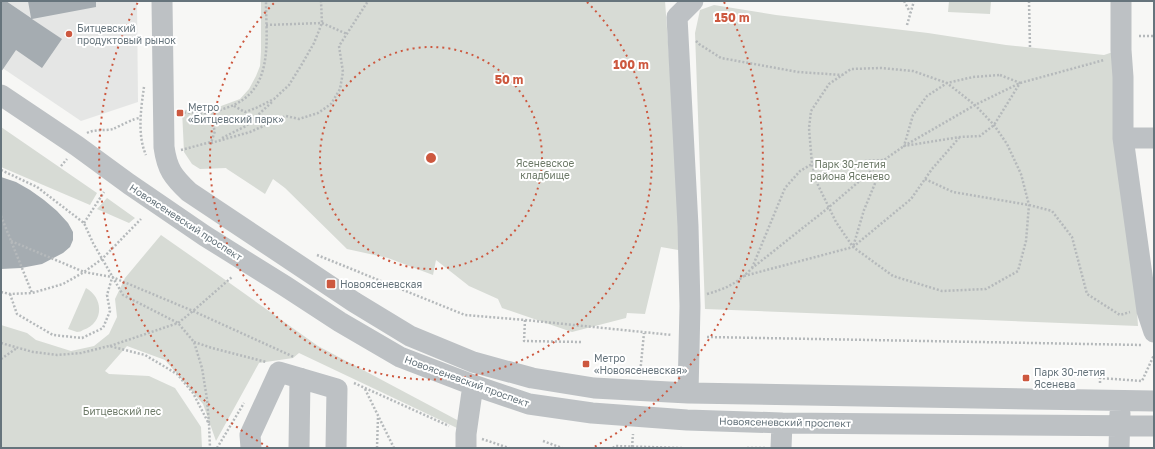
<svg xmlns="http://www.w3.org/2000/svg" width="1155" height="449" viewBox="0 0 1155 449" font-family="'Golos Text',sans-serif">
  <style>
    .built { fill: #e5e6e5 }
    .green { fill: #d7dbd5 }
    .building { fill: #a5acb1 }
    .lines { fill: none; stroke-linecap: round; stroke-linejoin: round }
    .path { stroke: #b5b9bb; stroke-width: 2.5; stroke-dasharray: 2 2; stroke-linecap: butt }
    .minor { stroke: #bdc1c4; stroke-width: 21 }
    .ring { fill: none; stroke: #cd583f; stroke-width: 2; stroke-dasharray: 2 4 }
    .poi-dot { fill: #cd583f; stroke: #fff; stroke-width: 1.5 }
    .labels { text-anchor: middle; stroke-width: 4; stroke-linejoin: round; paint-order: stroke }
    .poi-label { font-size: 10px; fill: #66747c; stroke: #fff; text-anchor: start }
    .park-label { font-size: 10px; fill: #6d7a68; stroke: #fff }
    .street-label { font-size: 10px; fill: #66747c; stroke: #fff }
    .centre { fill: #cd583f; stroke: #fff; stroke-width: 2 }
    .ring-label { font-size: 12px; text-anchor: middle; font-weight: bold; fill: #cd583f; stroke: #fff; stroke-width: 4; stroke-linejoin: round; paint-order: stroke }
  </style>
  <rect width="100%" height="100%" fill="#f7f7f5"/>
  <path class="built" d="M1 1H137L138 102 81 121 1 67Z"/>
  <path class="green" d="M261 1H665L678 179 684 251 661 247 645 314 627 313 626 318 572 332 502 308 498 299 469 286 436 260 433 275 388 258 347 249 285 188 273 179 265 194 227 169 226 168 200 169 192 164 184 152 182 110 213 109 240 99 249 89 256 76 260 66 261 52Z
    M949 1H991L990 14 948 12Z
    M714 5 776 15 928 33 1006 45 1104 55 1113 52 1137 311 1138 326 705 309 695 33 700 10Z
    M1 127 97 193 90 205 1 167Z
    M107 198 135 218 129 223 97 209Z
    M161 235 224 279 318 346 459 421 457 428 299 353 293 358 259 363 216 441 203 404 165 360 127 346 105 371 109 374 149 376 175 388 201 427 202 448H1V325L27 333 36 340 71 351 94 346 109 334 117 317 115 299 125 278Z
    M86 288C104 298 104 323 83 330 82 331 79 332 77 332 74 331 71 330 68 329Z"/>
  <path class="building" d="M1 1H6L31 18 28 1H96V7L32 19 62 39 42 68 16 50 1 72Z
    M1 177 16 182 30 190 44 200 57 211 68 223 73 232V240L70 247 63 253 42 264 21 268 1 269Z"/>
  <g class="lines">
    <path class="path" d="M904 1 910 12
      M1029 1 1030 48
      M266 25 322 23 347 34
      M907 25 914 1
      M1139 36H1154
      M696 41 699 44 721 58 798 72 842 75
      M1000 75 1020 83 994 125 980 136 960 137 904 146 913 115 927 96 947 83 973 77Z
      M144 87C141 108 137 135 146 155
      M234 106 245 112 256 108 274 99 289 85 302 64 314 43 322 23 321 1
      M180 113C189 112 199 113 208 113 214 112 220 110 226 108 275 92 266 42 266 1
      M208 113 215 131 211 143 250 132 286 116 299 119 318 113 331 104 340 89 343 72 339 46 368 1
      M87 133C95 129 105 131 113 129 120 126 134 118 140 118
      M222 138 246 126 272 102
      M181 150 211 142
      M61 166 67 159
      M1 170 37 187 84 223 93 243 123 295 178 323 194 342 202 368 207 399 209 424
      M925 179 953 192 1029 205 1052 211 1072 237 1087 294 1120 315 1130 312
      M1 216 32 293
      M84 223 104 192
      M11 241 84 272 102 259 141 219
      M853 247 911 199 932 169 959 138
      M317 255 465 315 525 320 672 335
      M752 268 785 188 800 171 812 164 884 160 876 181 864 210 853 247
      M744 276 853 247 893 276 942 291 986 289 1018 271 1026 241 1029 205 1021 174 1007 144 994 125 975 105 947 83 913 71 881 68 851 69 829 84 811 111 809 128 812 164 817 183 836 222 853 247
      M1 292 10 294 32 293 63 284 84 272 112 277 193 311 294 357
      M10 294 17 314 53 335 82 338 103 328 110 311 107 295 112 278
      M707 294C725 289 738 283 751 269L828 208 884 160 904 146 975 105 1020 83 1104 60
      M525 320 524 341 581 342
      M707 337 1142 345
      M194 342 212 348 266 362
      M1 343 33 352 57 355 81 353 109 346 145 355 177 374 193 393 209 424 210 448
      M110 346 178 323 193 311 232 277
      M1 359 17 348
      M640 374 644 333
      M354 383 449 426
      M1100 383V378L1142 381 1154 355
      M365 389 394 448
      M482 439 509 448
      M543 441 562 448
      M632 447 633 434
      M217 448 244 403
      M377 448 378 417
      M613 448 615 446 682 448
      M747 448H765"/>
    <path class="minor" d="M162 1 164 147C167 169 173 177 189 192L354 302 410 336 473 362 532 378 594 388 688 393 1154 401
      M1121 1V50L1123 77V138L1147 311 1154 332
      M1 95 77 146 129 184 205 236 285 286 340 322 400 357 473 385 529 404 592 413 687 420 782 423 1154 426
      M1123 138H1154
      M688 393 690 306 688 226 677 17 693 1
      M251 448 250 435 279 372 337 389 336 448
      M299 448 300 378
      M466 448V434L473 385
      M781 448 782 423
      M1119 448 1120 413"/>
  </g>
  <g class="ring">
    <circle cx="431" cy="158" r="111"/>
    <path d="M587 2A221 221 0 1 1 275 2"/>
    <path d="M268 447A332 332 0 0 1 138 2M724 2A332 332 0 0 1 594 447"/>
  </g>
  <g class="poi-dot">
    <circle cx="69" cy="34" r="4"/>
    <rect x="176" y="109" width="8" height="8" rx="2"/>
    <rect x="326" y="279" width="10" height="10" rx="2"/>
    <rect x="582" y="360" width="8" height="8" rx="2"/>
    <rect x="1022" y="374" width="8" height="8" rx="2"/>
  </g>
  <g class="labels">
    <g class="poi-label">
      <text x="77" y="32">Битцевский<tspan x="77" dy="12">продуктовый рынок</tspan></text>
      <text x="188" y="111">Метро<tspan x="188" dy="12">«Битцевский парк»</tspan></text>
      <text x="340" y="288">Новоясеневская</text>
      <text x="594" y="362">Метро<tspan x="594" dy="12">«Новоясеневская»</tspan></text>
      <text x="1034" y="376">Парк 30-летия<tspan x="1034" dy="12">Ясенева</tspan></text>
    </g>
    <g class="park-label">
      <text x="545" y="167">Ясеневское<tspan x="545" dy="12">кладбище</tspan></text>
      <text x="850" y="168">Парк 30-летия<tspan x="850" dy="12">района Ясенево</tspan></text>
      <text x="122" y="415">Битцевский лес</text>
    </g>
    <g class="street-label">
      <text transform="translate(186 222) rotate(33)" y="4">Новоясеневский проспект</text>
      <text transform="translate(467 381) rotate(20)" y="4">Новоясеневский проспект</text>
      <text transform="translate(785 422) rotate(1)" y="4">Новоясеневский проспект</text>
    </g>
  </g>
  <circle cx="431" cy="158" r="6" class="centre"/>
  <g class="ring-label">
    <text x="732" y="22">150 m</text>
    <text x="631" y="69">100 m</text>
    <text x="509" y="84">50 m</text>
  </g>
  <rect width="1155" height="449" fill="none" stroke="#66747c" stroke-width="4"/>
</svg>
